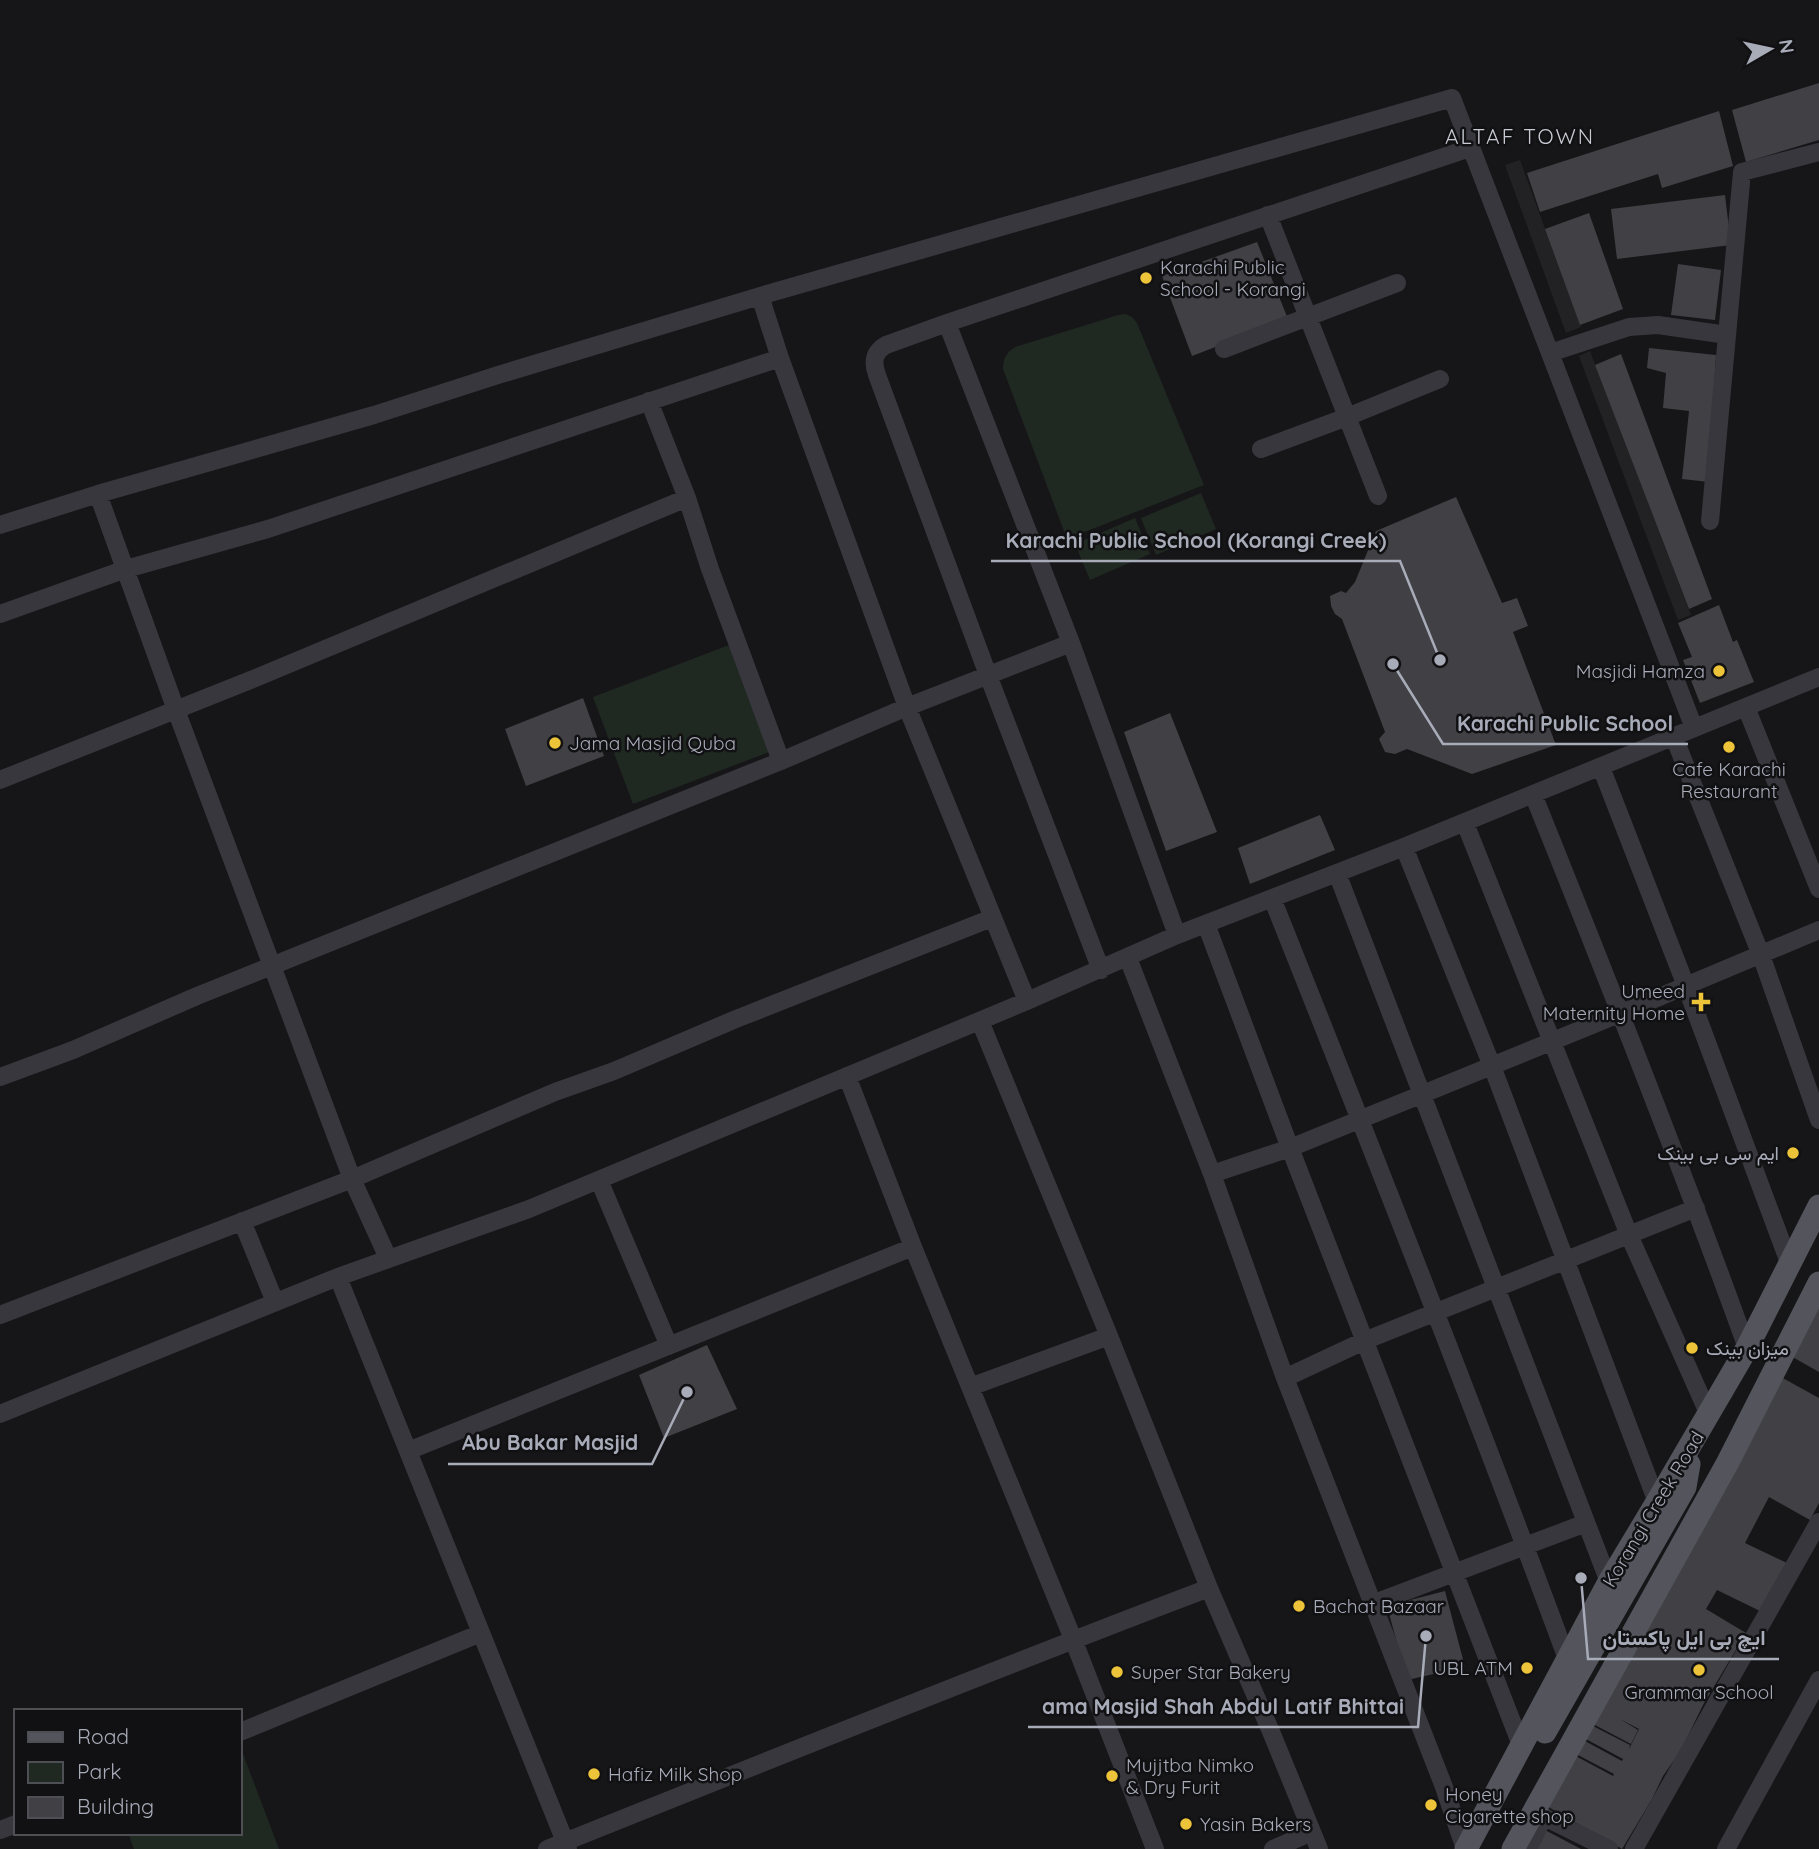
<svg xmlns="http://www.w3.org/2000/svg" width="1819" height="1849" viewBox="0 0 1819 1849" font-family="Quicksand,Vazirmatn,sans-serif">
  <style>
    .built { fill: #222225 }
    .green { fill: #202822 }
    .building { fill: #404045 }
    .lines { fill: none; stroke-linecap: round; stroke-linejoin: round }
    .minor { stroke: #37373d; stroke-width: 18 }
    .major { stroke: #53545c; stroke-width: 23 }
    .poi-dot { fill: #edc439; stroke: #111113; stroke-width: 2.5 }
    .labels { text-anchor: middle; stroke-width: 5; stroke-linejoin: round; paint-order: stroke }
    .poi-label { font-size: 19px; fill: #a8abb8; stroke: #111113; text-anchor: start }
    .street-label { font-size: 19px; fill: #a8abb8; stroke: #111113 }
    .neighbourhood-label { font-size: 21px; letter-spacing: 2px; fill: #c9cbd4; stroke: #111113 }
    .leader { fill: none; stroke: #a8abb8; stroke-width: 2.5 }
    .callout-dot { fill: #a8abb8; stroke: #111113; stroke-width: 2.5 }
    .callout-label { font-size: 21px; text-anchor: middle; font-weight: bold; fill: #a8abb8; stroke: #111113; stroke-width: 5; stroke-linejoin: round; paint-order: stroke }
  </style>
  <rect width="100%" height="100%" fill="#161618"/>
  <path class="built" d="M1520 160 1581 327 1566 333 1505 165Z
    M1590 351 1691 615 1678 620 1579 356Z"/>
  <path class="green" d="M1125 314 1132 317 1137 323 1204 485 1067 539 1003 369C1003 359 1006 353 1015 347L1118 315Z
    M1201 493 1216 529 1156 555 1141 518Z
    M1135 518 1150 554 1090 580 1075 544Z
    M729 645 769 752 633 804 593 697Z
    M240 1746 279 1849H134L128 1833H240Z"/>
  <path class="building" d="M1819 83V140L1746 162 1732 110Z
    M1719 111 1733 166 1662 188 1658 174 1540 212 1527 173Z
    M1725 195 1731 245 1617 259 1611 209Z
    M1589 213 1623 309 1580 325 1545 229Z
    M1257 242 1288 319 1192 356 1162 276Z
    M1678 264 1721 270 1715 320 1671 315Z
    M1649 348 1716 355 1709 482 1682 479 1689 411 1663 408 1666 373 1647 368Z
    M1621 354 1712 599 1689 609 1595 365Z
    M1456 497 1502 603 1517 598 1528 626 1513 632 1556 745 1472 774 1407 749 1395 754 1385 752 1379 739 1385 732 1342 619 1335 614 1331 606 1330 596 1341 591 1346 593 1355 582 1376 531Z
    M1719 605 1733 642 1737 640 1754 682 1700 703 1683 660 1692 657 1678 623Z
    M583 698 604 756 526 786 505 729Z
    M1170 713 1217 832 1166 851 1124 732Z
    M1320 815 1335 850 1250 884 1238 848Z
    M1819 1302V1372L1789 1355Z
    M707 1345 737 1409 664 1438 639 1375Z
    M1779 1376 1819 1398V1503L1810 1520 1769 1497 1745 1543 1787 1563 1760 1611 1717 1590 1706 1609 1746 1633 1703 1705 1681 1750 1663 1776 1652 1799 1622 1849 1545 1805 1572 1754 1613 1776 1614 1774 1576 1754 1583 1740 1622 1761 1623 1759 1584 1738 1591 1725 1630 1745 1629 1749 1639 1729 1620 1719 1638 1730 1631 1744 1591 1723Z
    M1445 1591 1465 1667 1407 1680 1387 1606Z
    M1545 1830 1581 1849H1535Z"/>
  <g class="lines">
    <path class="minor" d="M1268 215 1378 496
      M760 296 780 358 907 707 1027 1001
      M947 323 1071 643 1177 935
      M1224 349 1397 283
      M1550 353 1629 327 1658 325 1727 335
      M649 401 687 498 710 569 781 761
      M1261 449 1347 417 1440 379
      M98 494 176 710 352 1179 388 1258
      M1710 521 1742 172 1819 152
      M0 525 98 494 374 415 498 375 760 296 1452 98 1694 728
      M0 614 126 569 268 529 780 358
      M1746 707 1819 889
      M1674 737 1761 955 1819 1120
      M1601 767 1686 986 1790 1265
      M0 780 258 677 687 498
      M1533 794C1607 978 1680 1162 1747 1348
      M1465 823 1629 1235 1709 1415
      M1404 847 1492 1066 1657 1502
      M1337 873 1609 1582
      M1272 898C1373 1151 1473 1404 1567 1659
      M1206 924 1290 1148 1521 1745
      M1128 958 1212 1174 1285 1378 1444 1787 1465 1849
      M1101 970 988 675 877 375C872 361 874 352 886 345L947 323 1470 148
      M980 1021 1109 1336 1209 1588 1272 1734 1319 1849
      M847 1076 913 1247 1073 1639 1155 1849
      M0 1077 73 1050 197 996 781 761 907 707 1071 643
      M1212 1174 1290 1148 1602 1021 1819 930
      M599 1180 669 1346
      M242 1221 275 1302
      M338 1277 568 1849
      M0 1315 352 1179 555 1092 614 1071 736 1019 992 918
      M1285 1378 1364 1341 1696 1208
      M970 1387 1109 1336
      M0 1414 338 1277 529 1209 1027 1001 1177 935 1404 847 1819 677
      M408 1451 913 1247
      M1372 1604 1586 1523
      M240 1732 481 1633
      M1532 1811 1609 1849
      M0 1830 16 1824
      M547 1849C767 1761 987 1672 1209 1588
      M1273 1849 1312 1832
      M1528 1849 1544 1816
      M1634 1849 1819 1522
      M1726 1849 1819 1680"/>
    <path class="major" d="M1545 1732 1685 1487 1689 1464
      M1466 1849 1609 1582 1657 1502 1747 1348 1819 1206
      M1513 1849 1728 1462 1819 1283"/>
  </g>
  <g class="poi-dot">
    <circle cx="1146" cy="278" r="7"/>
    <circle cx="1719" cy="671" r="7"/>
    <circle cx="555" cy="743" r="7"/>
    <circle cx="1729" cy="747" r="7"/>
    <path d="M1697.5 991.5h7v7h7v7h-7v7h-7v-7h-7v-7h7z"/>
    <circle cx="1793" cy="1153" r="7"/>
    <circle cx="1692" cy="1348" r="7"/>
    <circle cx="1299" cy="1606" r="7"/>
    <circle cx="1527" cy="1668" r="7"/>
    <circle cx="1699" cy="1670" r="7"/>
    <circle cx="1117" cy="1672" r="7"/>
    <circle cx="594" cy="1774" r="7"/>
    <circle cx="1112" cy="1776" r="7"/>
    <circle cx="1431" cy="1805" r="7"/>
    <circle cx="1186" cy="1824" r="7"/>
  </g>
  <g class="labels">
    <g class="poi-label">
      <text x="1160" y="274">Karachi Public<tspan x="1160" dy="22">School - Korangi</tspan></text>
      <text x="1705" y="678" text-anchor="end">Masjidi Hamza</text>
      <text x="569" y="750">Jama Masjid Quba</text>
      <text x="1729" y="776" text-anchor="middle">Cafe Karachi<tspan x="1729" dy="22">Restaurant</tspan></text>
      <text x="1685" y="998" text-anchor="end">Umeed<tspan x="1685" dy="22">Maternity Home</tspan></text>
      <text x="1779" y="1160" text-anchor="end">ایم سی بی بینک</text>
      <text x="1706" y="1355">میزان بینک</text>
      <text x="1313" y="1613">Bachat Bazaar</text>
      <text x="1513" y="1675" text-anchor="end">UBL ATM</text>
      <text x="1131" y="1679">Super Star Bakery</text>
      <text x="1699" y="1699" text-anchor="middle">Grammar School</text>
      <text x="1126" y="1772">Mujjtba Nimko<tspan x="1126" dy="22">&amp; Dry Furit</tspan></text>
      <text x="608" y="1781">Hafiz Milk Shop</text>
      <text x="1445" y="1801">Honey<tspan x="1445" dy="22">Cigarette shop</tspan></text>
      <text x="1200" y="1831">Yasin Bakers</text>
    </g>
    <g class="street-label">
      <text transform="translate(1653 1509) rotate(-59)" y="7">Korangi Creek Road</text>
    </g>
    <g class="neighbourhood-label">
      <text x="1520" y="144">ALTAF TOWN</text>
    </g>
  </g>
  <path class="leader" d="M1440 660L1400 561H991M1393 664L1443 744H1688M687 1392L652 1464H448M1581 1578L1588 1659H1779M1426 1636L1418 1727H1028"/>
  <g class="callout-dot">
    <circle cx="1440" cy="660" r="7"/>
    <circle cx="1393" cy="664" r="7"/>
    <circle cx="687" cy="1392" r="7"/>
    <circle cx="1581" cy="1578" r="7"/>
    <circle cx="1426" cy="1636" r="7"/>
  </g>
  <g class="callout-label">
    <text x="1196" y="548">Karachi Public School (Korangi Creek)</text>
    <text x="1565" y="731">Karachi Public School</text>
    <text x="550" y="1450">Abu Bakar Masjid</text>
    <text x="1684" y="1645">ایچ بی ایل پاکستان</text>
    <text x="1223" y="1714">ama Masjid Shah Abdul Latif Bhittai</text>
  </g>
  <rect x="14" y="1709" width="228" height="126" fill="#111113" stroke="#4d4f55" stroke-width="2"/>
  <rect x="28" y="1732" width="35" height="10" fill="#53545c" stroke="#4d4f55" stroke-width="2"/>
  <text x="77" y="1744" font-size="21" fill="#a8abb8">Road</text>
  <rect x="28" y="1762" width="35" height="21" fill="#202822" stroke="#4d4f55" stroke-width="2"/>
  <text x="77" y="1779" font-size="21" fill="#a8abb8">Park</text>
  <rect x="28" y="1797" width="35" height="21" fill="#404045" stroke="#4d4f55" stroke-width="2"/>
  <text x="77" y="1814" font-size="21" fill="#a8abb8">Building</text>
  <g transform="translate(1770 49) rotate(81)" stroke="#111113" stroke-width="5" paint-order="stroke">
  <path d="M0-5L12 26L0 18L-12 26Z" fill="#a8abb8"/>
  <text y="-10" font-size="19" font-weight="bold" text-anchor="middle" fill="#a8abb8">N</text>
  </g>
</svg>
